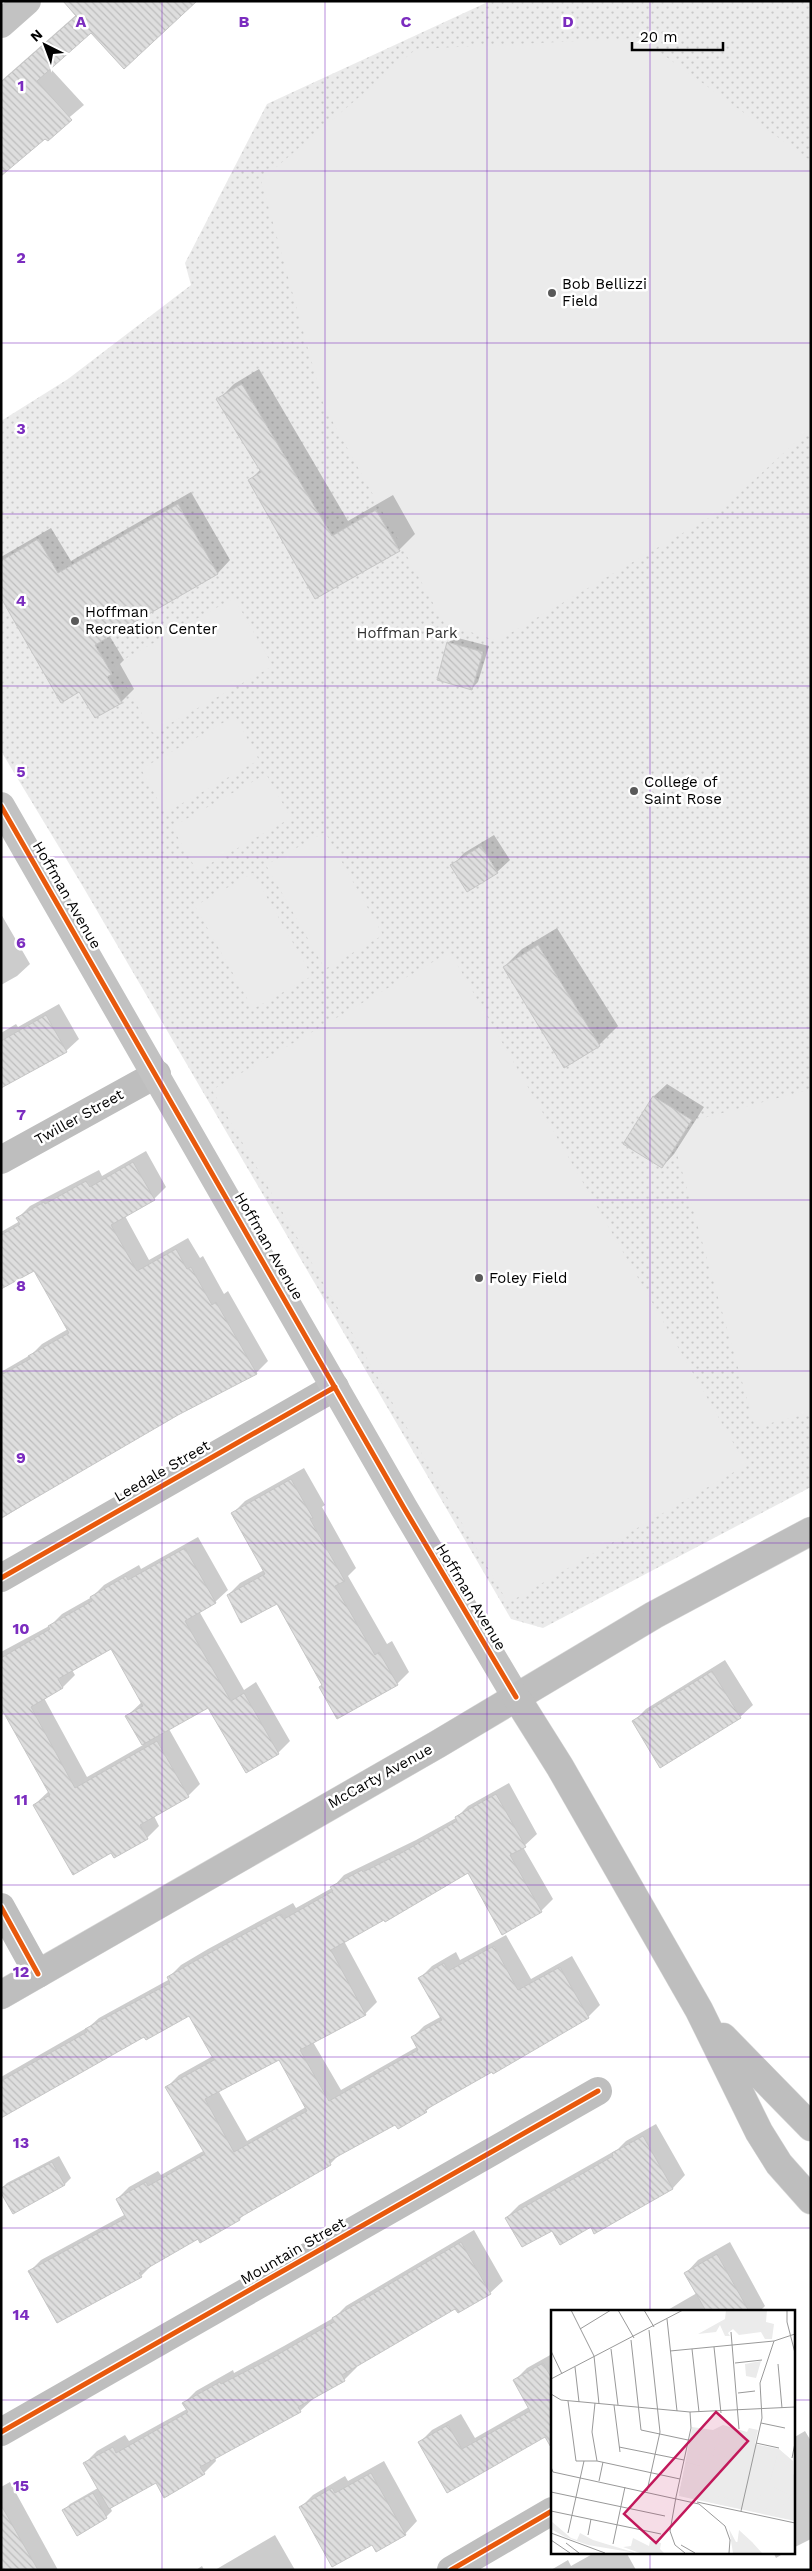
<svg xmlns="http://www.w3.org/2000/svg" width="812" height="2571" viewBox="0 0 812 2571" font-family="'Work Sans',sans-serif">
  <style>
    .park { fill: url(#park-dots) }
    .garden { fill: #ebebeb }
    .shadow { fill: #0003; fill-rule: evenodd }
    .building { fill: url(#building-back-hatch); stroke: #c6c6c6; fill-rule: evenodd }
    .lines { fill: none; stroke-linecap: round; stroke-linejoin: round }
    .primary-casing { stroke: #dbdbdb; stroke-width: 29 }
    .highway-casing { stroke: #dbdbdb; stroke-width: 29 }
    .street { stroke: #bebebe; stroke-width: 28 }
    .secondary { stroke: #c2c2c2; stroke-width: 28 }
    .primary { stroke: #bebebe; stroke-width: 28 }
    .highway { stroke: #bebebe; stroke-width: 28 }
    .cycleway-casing { stroke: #fff; stroke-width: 8 }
    .cycleway { stroke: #e8590c; stroke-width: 5 }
    .grid { fill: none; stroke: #7b2cbf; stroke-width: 1; stroke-opacity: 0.55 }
    .poi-dot { fill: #595959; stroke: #fff; stroke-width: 2 }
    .labels { text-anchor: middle; stroke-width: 5; stroke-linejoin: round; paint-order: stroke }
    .poi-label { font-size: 15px; fill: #000; stroke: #fff; text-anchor: start }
    .park-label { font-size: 15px; fill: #313131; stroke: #fff }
    .street-label { font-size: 15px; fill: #000; stroke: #fff }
    .inset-road { fill: none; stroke: #999; stroke-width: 1 }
    .view { fill: #c2185b; fill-opacity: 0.15; stroke: #c2185b; stroke-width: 2.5 }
    .inset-edge { fill: none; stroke: #000; stroke-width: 2.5 }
    .grid-label { font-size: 16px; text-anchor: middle; font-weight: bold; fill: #7b2cbf; stroke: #fff; stroke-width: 5; stroke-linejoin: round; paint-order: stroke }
  </style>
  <defs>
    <pattern id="park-dots" width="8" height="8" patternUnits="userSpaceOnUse" patternTransform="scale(1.25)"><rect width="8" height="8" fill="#ebebeb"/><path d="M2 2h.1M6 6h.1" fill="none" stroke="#c8c8c8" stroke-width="1.8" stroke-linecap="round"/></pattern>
    <pattern id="building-back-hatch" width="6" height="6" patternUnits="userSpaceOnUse" patternTransform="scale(1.25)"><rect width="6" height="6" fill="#dedede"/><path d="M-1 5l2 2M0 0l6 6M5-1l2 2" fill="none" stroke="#bdbdbd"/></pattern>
  </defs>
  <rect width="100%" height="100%" fill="#fff"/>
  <path class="park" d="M490 1H811V1487L543 1628 511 1619 82 885 1 751V421L68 379 191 285 185 263 267 104Z"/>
  <path class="garden" d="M640 38 811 161V428L719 512 497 641 444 623 324 406 261 180 416 49Z
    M234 598 273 666 153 733 114 665Z
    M235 716 259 760 165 813 141 769Z
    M266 774 291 818 197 871 172 827Z
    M325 832 383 935 325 969 266 865Z
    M253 873 312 976 253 1009 195 906Z
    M450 952 746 1465 508 1603 212 1090Z
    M811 1089V1413L755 1427 676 1150 696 1120Z"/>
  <path class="shadow" d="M76 15 91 31 50 68 84 105 1 175V81Z
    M259 369 348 521 393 495 415 534 399 550 316 597 249 481 261 469 218 400 234 384Z
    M191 492 230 560 218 573 109 635 124 660 120 664 134 689 121 702 80 691 1 595V557L51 528 71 561Z
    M454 637 489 646 478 682 472 688 448 643Z
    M494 835 510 860 497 872 452 866 464 853Z
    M1 914 30 964 17 976 1 985Z
    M557 928 618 1026 599 1045 565 1066 504 967 522 949Z
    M59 1004 79 1039 66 1051 1 1087V1033L16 1024 18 1027Z
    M667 1084 704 1107 674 1154 662 1167 625 1144 654 1096Z
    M146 1151 166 1187 154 1199 125 1216 149 1260 188 1238 200 1258 203 1256 224 1294 228 1291 268 1361 256 1373 225 1387 98 1459 1 1519V1372L32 1354 42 1344 68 1329 34 1269 1 1288V1232L20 1221 18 1218 30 1206 99 1170 102 1176Z
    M304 1468 325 1505 322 1507 356 1568 348 1576 387 1644 392 1641 409 1672 397 1684 323 1685 277 1603 228 1595 240 1583 264 1570 233 1513 245 1501Z
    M198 1537 228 1590 215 1602 199 1611 244 1690 256 1682 290 1741 278 1753 209 1706 169 1729 200 1784 188 1796 154 1816 159 1826 147 1838 112 1851 34 1805 49 1791 5 1713 1 1715V1652L51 1625 62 1614 92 1597 104 1585 139 1565 141 1569ZM112 1647 142 1702 127 1716 143 1745 87 1777 44 1698 63 1687 75 1675 72 1670Z
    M725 1660 753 1705 740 1717 633 1722 646 1709Z
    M509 1783 537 1834 523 1847 553 1899 541 1911 469 1871 344 1941 377 2002 365 2014 313 2042 341 2090 417 2047 412 2038 424 2026 442 2016 420 1978 432 1966 456 1952 460 1960 506 1935 531 1979 572 1956 600 2005 588 2017 433 2105 426 2111 396 2123 340 2154 330 2164 246 2212 240 2219 199 2238 153 2264 141 2276 29 2272 41 2260 126 2214 117 2199 129 2187 158 2171 161 2175 205 2150 167 2087 179 2075 213 2056 189 2014 144 2035 1 2117V2077L90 2026 99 2018 170 1979 169 1977 181 1965 208 1949 293 1903 296 1908 332 1888 344 1875 416 1840 456 1818 468 1806ZM279 2059 306 2107 247 2141 218 2090Z
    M656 2124 685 2175 673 2188 595 2233 591 2226 506 2218 519 2205 618 2149 626 2141Z
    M59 2156 71 2178 65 2184 14 2212 1 2189 7 2183Z
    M474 2230 503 2281 490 2293 456 2307 356 2365 357 2367 344 2380 313 2399 300 2411 215 2457 216 2461 204 2473 156 2482 110 2507 112 2511 106 2517 64 2510 70 2504 98 2488 85 2463 97 2451 125 2435 129 2441 187 2409 184 2403 196 2391 233 2370 234 2373 284 2346 335 2317 346 2306Z
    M730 2242 765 2306 760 2311H666L697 2293 686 2273 698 2260Z
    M552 2354V2432L447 2492 420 2442 432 2430 461 2414 475 2438 529 2407 515 2380 527 2368Z
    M805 2431 811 2441V2539L793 2548V2438Z
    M384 2461 417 2521 405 2534 372 2543 300 2508 313 2495 345 2476 348 2481Z
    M10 2482 58 2570H1V2487Z
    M275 2535 295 2570H215Z
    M596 2552H626L636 2570H551L568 2560 571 2566Z
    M773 2552H786L776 2558Z
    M202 2566 204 2570H196Z"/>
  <path class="building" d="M63 1H197L124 69 91 33 37 81 72 120 48 141 45 139 1 176V82L76 16Z
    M242 384 332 536 376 510 400 551 315 599 248 480 261 472 216 399Z
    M178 504 218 574 95 645 112 674 107 677 122 703 95 718 79 692 61 703 1 598V561L38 539 58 573Z
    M447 642 483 652 472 690 437 680Z
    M481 846 498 873 467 892 450 865Z
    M538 945 600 1046 564 1068 503 967Z
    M46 1015 67 1052 1 1088V1041Z
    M653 1096 692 1120 662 1168 623 1144Z
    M133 1162 155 1200 111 1225 137 1271 176 1249 187 1269 191 1267 212 1305 216 1302 257 1374 178 1415 1 1518V1375L30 1359 28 1356 69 1333 34 1271 1 1289V1235L20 1224 16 1218 44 1202 45 1204 86 1181 90 1187Z
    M291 1479 313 1518 310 1519 345 1581 335 1586 375 1655 379 1652 398 1685 337 1719 319 1687 322 1685 277 1604 241 1623 227 1595 265 1574 231 1513Z
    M185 1548 216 1603 185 1621 231 1701 244 1693 279 1754 246 1773 208 1708 142 1745 125 1716 143 1706 111 1649 58 1679 63 1688 31 1707 75 1788 157 1741 189 1797 140 1825 148 1839 114 1858 111 1853 73 1875 33 1805 50 1795 1 1708V1658L50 1629 48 1626 92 1601 90 1597 126 1576 128 1580Z
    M712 1671 741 1718 660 1768 632 1721Z
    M496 1794 526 1847 510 1855 542 1912 502 1935 468 1873 385 1922 384 1920 331 1950 366 2015 300 2050 329 2101 418 2050 411 2037 442 2020 418 1978 444 1963 448 1971 494 1946 518 1990 560 1967 589 2018 493 2074 492 2072 425 2110 427 2112 398 2129 395 2125 329 2161 331 2165 239 2218 240 2220 200 2243 198 2239 139 2273 142 2277 57 2323 28 2271 126 2218 116 2199 146 2182 148 2186 205 2154 165 2087 214 2060 189 2016 146 2040 144 2037 1 2118V2081L87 2032 85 2029 170 1983 167 1977 195 1961 281 1914 284 1919 333 1891 330 1887 362 1870 363 1872 403 1852 457 1821 455 1817ZM279 2060 307 2111 234 2152 205 2099Z
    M643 2136 673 2189 594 2234 591 2227 560 2245 552 2231 522 2247 505 2218 613 2156 612 2153Z
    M52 2162 65 2185 13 2214 1 2193V2188Z
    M461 2242 491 2294 458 2313 455 2309 342 2375 345 2381 298 2407 301 2412 200 2467 205 2474 164 2498 156 2483 109 2509 83 2463 113 2447 116 2453 188 2412 182 2403 220 2382 221 2384 270 2359 334 2322 332 2318Z
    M717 2254 749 2311H706L684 2273Z
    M543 2363 552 2379V2449L545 2437 447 2493 418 2442 448 2425 462 2449 530 2411 513 2380Z
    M371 2473 406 2535 376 2552 372 2545 332 2567 299 2507 332 2488 335 2493Z
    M93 2493 107 2518 77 2536 62 2510Z
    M1 2505 38 2570H1Z"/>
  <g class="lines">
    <g class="primary-casing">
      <path id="primary" d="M1 1995 438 1744 654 1615 811 1531"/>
    </g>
    <g class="highway-casing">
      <path id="highway" d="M516 1697 560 1767 699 2010 759 2132 779 2164 811 2200
        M723 2037 811 2127"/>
    </g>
    <path class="street" d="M1 1160 157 1074
      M1 1578 335 1387
      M1 1907 38 1974
      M1 2432 598 2091
      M451 2570 552 2511"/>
    <path class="secondary" d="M1 24 27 1
      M1 806 404 1508 516 1697"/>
    <use href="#primary" class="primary"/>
    <use href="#highway" class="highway"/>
    <g class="cycleway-casing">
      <path id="cycleway" d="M1 806 404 1508 516 1697
        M1 1578 335 1387
        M1 1907 38 1974
        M1 2432 598 2091
        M451 2570 552 2511"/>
    </g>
    <use href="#cycleway" class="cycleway"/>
  </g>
  <path class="grid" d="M162 1V2570M325 1V2570M487 1V2570M650 1V2311M1 171H811M1 343H811M1 514H811M1 686H811M1 857H811M1 1028H811M1 1200H811M1 1371H811M1 1543H811M1 1714H811M1 1885H811M1 2057H811M1 2228H811M1 2400H552M793 2400H811M650 2552V2570"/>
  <g class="poi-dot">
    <circle cx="552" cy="293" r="5"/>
    <circle cx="75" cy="621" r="5"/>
    <circle cx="634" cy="791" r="5"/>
    <circle cx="479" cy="1278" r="5"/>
  </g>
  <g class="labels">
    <g class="poi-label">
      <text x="562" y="289">Bob Bellizzi<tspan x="562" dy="17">Field</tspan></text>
      <text x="85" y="617">Hoffman<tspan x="85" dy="17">Recreation Center</tspan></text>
      <text x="644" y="787">College of<tspan x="644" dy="17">Saint Rose</tspan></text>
      <text x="489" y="1283">Foley Field</text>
    </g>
    <g class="park-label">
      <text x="407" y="638">Hoffman Park</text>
    </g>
    <g class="street-label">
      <text transform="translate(67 895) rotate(60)" y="5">Hoffman Avenue</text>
      <text transform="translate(79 1117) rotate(-29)" y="5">Twiller Street</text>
      <text transform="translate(269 1246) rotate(60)" y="5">Hoffman Avenue</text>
      <text transform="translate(162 1471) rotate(-30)" y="5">Leedale Street</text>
      <text transform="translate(471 1597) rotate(59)" y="5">Hoffman Avenue</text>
      <text transform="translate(380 1776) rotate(-29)" y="5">McCarty Avenue</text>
      <text transform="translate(293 2251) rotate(-30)" y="5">Mountain Street</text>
    </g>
  </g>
  <g transform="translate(551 2310)">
    <rect width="244" height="244" fill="#fff"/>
    <path d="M175 0H216L215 12 223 14 221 29H214L210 22 188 25 182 19 177 23 179 26H174L169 15 165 22 147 24 174 9ZM0 211 20 228 26 230 29 223 42 230 85 243 37 235 14 227 0 219ZM178 219 185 232H201L211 243H182ZM82 228 98 236 99 231 110 233 109 239 113 243H89L72 237 80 236Z" fill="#ebebeb"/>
    <path d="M188 220 201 232 202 235H186Z" fill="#ebebeb"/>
    <path d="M210 51 205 68 195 66 194 54ZM172 115 196 122 198 118 207 120 204 134 228 139 242 151 244 211 128 186 141 117 162 120Z" fill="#ebebeb"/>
    <path d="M169 118H180L189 126 192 138 187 148 162 145ZM209 141 226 146 218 174 201 170ZM135 152 149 156 142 186 128 183ZM172 158 190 162 184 190 166 186ZM226 160 244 165V178L223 173ZM151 171 166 178 158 189 144 185ZM222 177 240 186 223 205 205 189Z" fill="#ebebeb"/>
    <path class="inset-road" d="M20 0 43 46 48 94M67 0 83 28M93 0 103 17M236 0V12L244 43M116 9 126 101M29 19 60 0M180 22 188 119M80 30 90 120 137 130M163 37 170 103M60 39 67 95M141 39 148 102M0 41 11 64M119 41 223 31 244 24M184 53 211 50M227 54 231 98M24 57 28 92M0 69 132 0M187 83 204 81M0 84 10 90 139 102 244 97M17 91 25 151H46L129 169M44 93 41 122 46 151M63 95 69 142M210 113 234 118M205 133 228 138M68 137 133 150M241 148 244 133M0 157 2 162 148 194 174 216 179 230 178 243M48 171 52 152M96 181 109 122 98 20M0 182 114 206M125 187 140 118 139 102M125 187 119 221 124 235 134 243M146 192 244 213M0 201 110 224M190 201 211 108 209 73 223 31M0 223 54 243M17 223 33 151M37 225 40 209M0 230 19 243M15 233 28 243M62 234 74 177M130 235 144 243"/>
    <path class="view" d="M165 102 197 131 105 233 73 204Z"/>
    <rect width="244" height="244" class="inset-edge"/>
  </g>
  <g class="grid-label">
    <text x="81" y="27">A</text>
    <text x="244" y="27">B</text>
    <text x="406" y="27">C</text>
    <text x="568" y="27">D</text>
    <text x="21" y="91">1</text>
    <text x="21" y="263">2</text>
    <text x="21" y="434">3</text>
    <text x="21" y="606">4</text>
    <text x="21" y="777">5</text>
    <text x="21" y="948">6</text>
    <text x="21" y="1120">7</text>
    <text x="21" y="1291">8</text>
    <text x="21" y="1463">9</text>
    <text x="21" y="1634">10</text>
    <text x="21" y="1805">11</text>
    <text x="21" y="1977">12</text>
    <text x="21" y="2148">13</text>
    <text x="21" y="2320">14</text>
    <text x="21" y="2491">15</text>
  </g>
  <rect width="812" height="2571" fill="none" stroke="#000000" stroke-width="5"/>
  <g transform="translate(45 45) rotate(318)" stroke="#ffffff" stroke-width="4" paint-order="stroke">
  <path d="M0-4L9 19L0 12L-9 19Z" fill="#000000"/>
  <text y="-8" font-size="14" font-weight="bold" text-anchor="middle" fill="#000000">N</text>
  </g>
  <path d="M632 42v8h91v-8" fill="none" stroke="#000000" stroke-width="2.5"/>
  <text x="640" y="42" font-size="15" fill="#000000" stroke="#ffffff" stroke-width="4" paint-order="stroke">20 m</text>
</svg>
